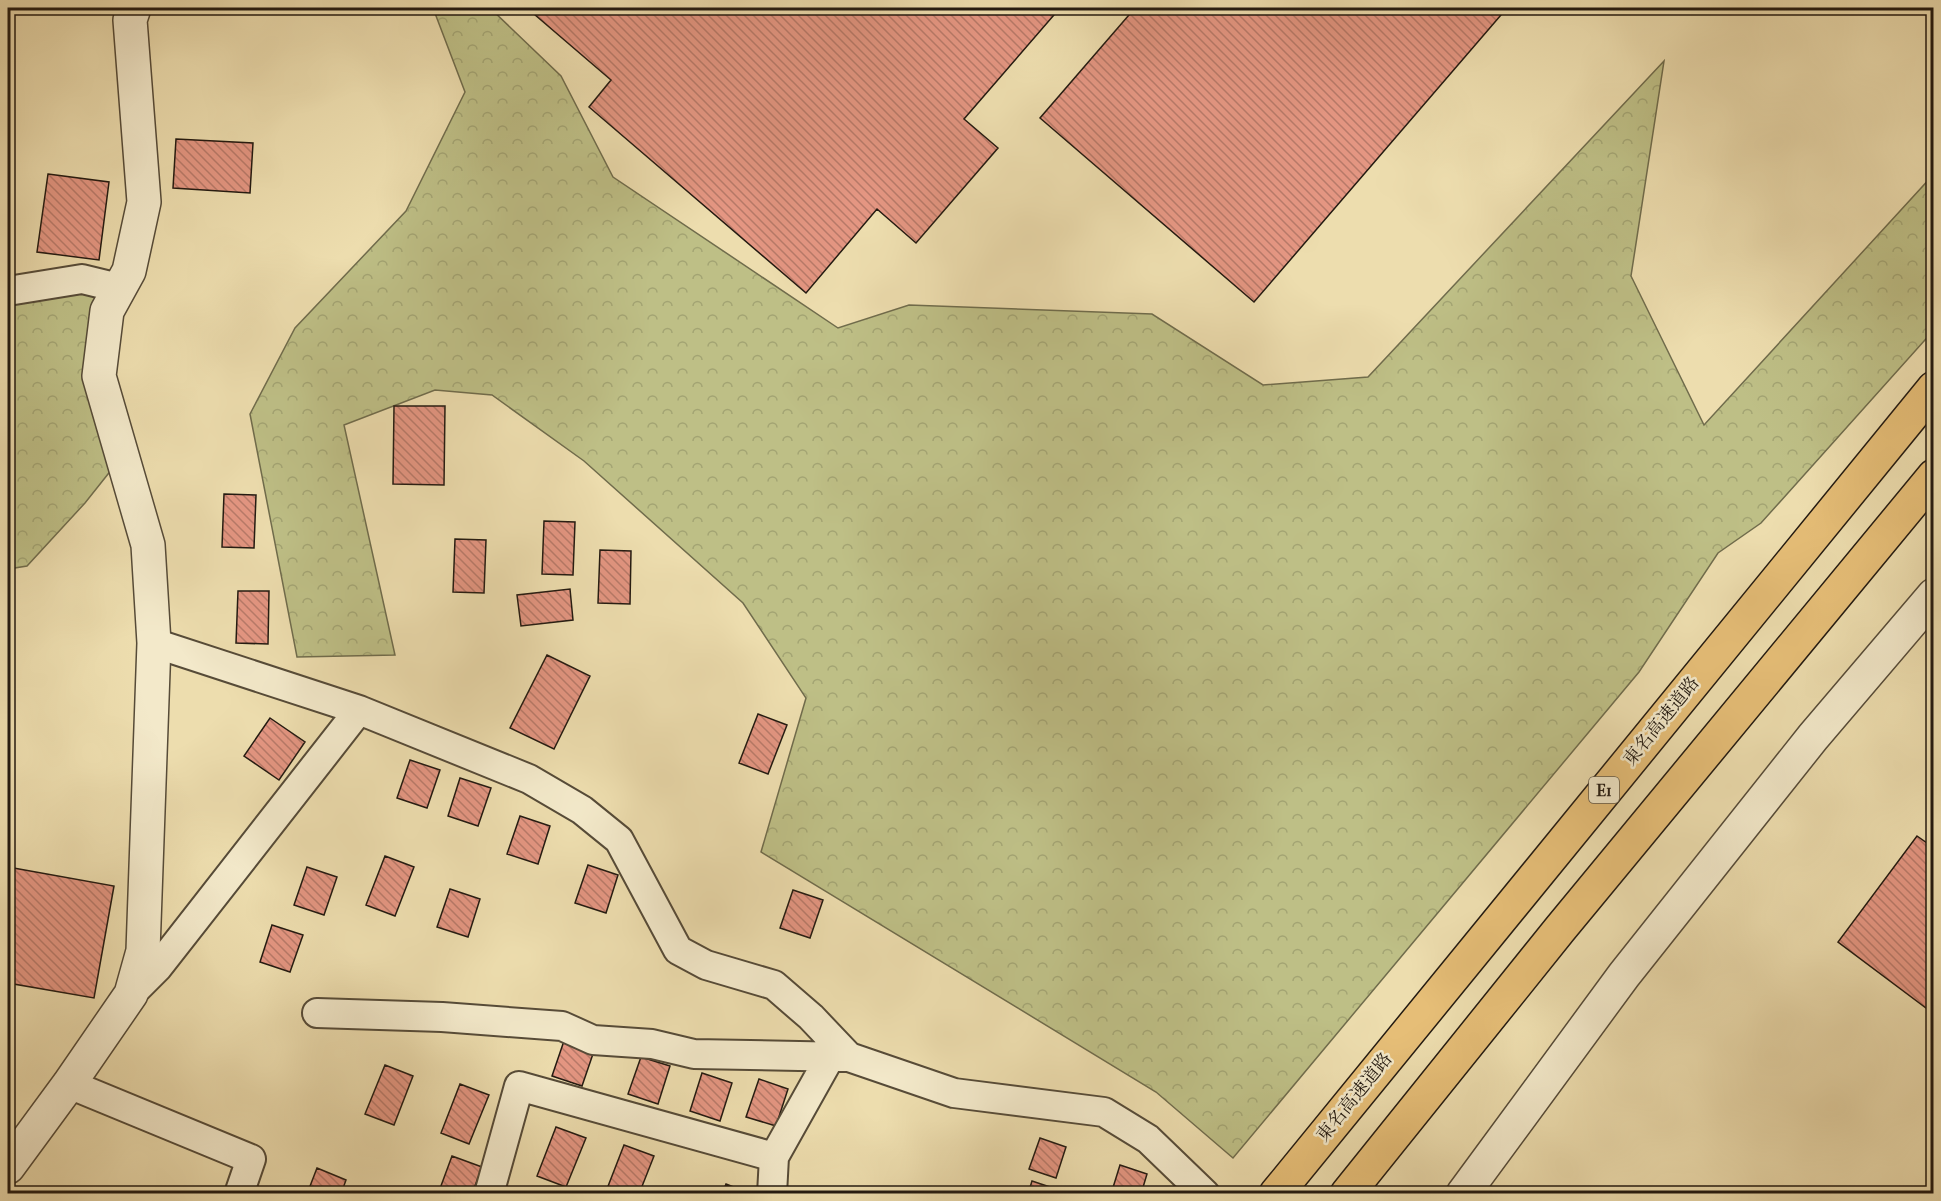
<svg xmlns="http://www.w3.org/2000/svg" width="1941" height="1201" viewBox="0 0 1941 1201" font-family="'IM FELL French Canon','Noto Serif JP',serif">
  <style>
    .forest { fill: url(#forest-crowns); stroke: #706c4c; stroke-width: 1.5 }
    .building { fill: url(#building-back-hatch); stroke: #231a11; stroke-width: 1.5 }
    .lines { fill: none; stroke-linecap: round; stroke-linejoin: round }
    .minor-casing { stroke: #564b38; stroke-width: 32 }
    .tertiary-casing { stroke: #564b38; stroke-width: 36 }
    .motorway-casing { stroke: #231a11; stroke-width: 36 }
    .minor { stroke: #f3e9ca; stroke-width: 28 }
    .tertiary { stroke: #f3e9ca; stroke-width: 33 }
    .motorway { stroke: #e6be77; stroke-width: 33 }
    .labels { text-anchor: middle; stroke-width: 5; stroke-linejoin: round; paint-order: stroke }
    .shield { fill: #f3e9ca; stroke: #615848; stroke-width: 1.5 }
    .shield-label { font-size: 16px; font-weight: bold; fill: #231a11 }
    .street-label { font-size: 18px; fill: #231a11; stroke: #f3e9ca }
  </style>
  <defs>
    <pattern id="forest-crowns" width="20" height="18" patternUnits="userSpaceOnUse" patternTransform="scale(1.5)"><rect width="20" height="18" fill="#bebf86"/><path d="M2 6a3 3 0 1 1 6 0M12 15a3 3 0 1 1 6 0" fill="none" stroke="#a3a473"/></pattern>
    <pattern id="building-back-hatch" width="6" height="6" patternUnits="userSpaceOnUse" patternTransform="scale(1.5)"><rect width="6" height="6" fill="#e49682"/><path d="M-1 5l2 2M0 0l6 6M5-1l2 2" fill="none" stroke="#b87a69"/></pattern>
  </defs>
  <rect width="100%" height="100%" fill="#edddae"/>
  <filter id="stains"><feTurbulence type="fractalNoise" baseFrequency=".00333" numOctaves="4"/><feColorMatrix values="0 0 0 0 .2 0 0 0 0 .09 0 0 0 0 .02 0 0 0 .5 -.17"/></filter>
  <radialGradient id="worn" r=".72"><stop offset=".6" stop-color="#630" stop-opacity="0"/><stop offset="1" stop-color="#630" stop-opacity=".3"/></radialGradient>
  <path class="forest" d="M433 8H490L561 76 613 177 838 328 909 305 1152 314 1263 385 1368 377 1664 61 1631 276 1704 425 1933 175V331L1761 523 1718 553 1639 672 1233 1158 1156 1092 761 852 806 698 743 603 584 461 492 395 435 390 344 425 395 655 297 657 250 414 295 328 406 211 465 92Z
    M119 288 87 362 112 469 85 503 27 566 8 569V297Z"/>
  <path class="building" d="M527 8H1060L964 119 998 148 916 243 877 209 806 293 589 107 611 80Z
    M1135 8H1507L1254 302 1040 118Z
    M176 139 253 143 250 193 173 188Z
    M48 174 109 182 99 260 37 252Z
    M394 406H445L444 485 393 484Z
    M224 494 256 495 254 548 222 547Z
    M544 521 575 522 573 575 542 574Z
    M455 539 486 540 484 593 453 592Z
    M600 550 631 551 630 604 598 603Z
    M570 589 573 620 521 626 517 595Z
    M238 591H269L268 644 236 643Z
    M547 655 590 676 554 749 510 728Z
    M758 714 787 725 768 774 739 763Z
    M270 718 305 742 279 780 244 756Z
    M410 760 440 770 427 808 397 798Z
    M460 778 491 788 478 826 448 816Z
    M520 816 550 826 538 864 507 854Z
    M1917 836 1934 848V1014L1838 942Z
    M385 856 414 867 395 916 366 905Z
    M588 865 618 875 606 913 575 903Z
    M8 867 114 886 94 998 8 983Z
    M307 867 337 877 324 915 294 905Z
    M450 889 480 899 468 937 437 927Z
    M793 890 823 900 810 938 780 928Z
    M272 925 303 935 290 972 260 962Z
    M565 1038 595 1048 582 1086 552 1076Z
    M641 1057 670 1066 658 1104 628 1094Z
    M385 1065 413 1076 394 1125 365 1114Z
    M702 1073 732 1083 720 1121 690 1111Z
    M759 1079 788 1089 776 1126 746 1117Z
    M460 1084 489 1095 469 1144 441 1133Z
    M556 1127 586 1138 566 1187 537 1176Z
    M1040 1138 1066 1147 1056 1178 1029 1169Z
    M624 1145 654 1156 639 1194H605Z
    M452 1156 482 1167 472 1194H438Z
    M1120 1165 1147 1174 1141 1194H1111Z
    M317 1168 346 1180 341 1194H307Z
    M1032 1181 1059 1190 1058 1194H1028Z
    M726 1184 751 1194H722Z"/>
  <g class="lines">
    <g class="minor-casing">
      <path id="minor" d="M8 291 82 279 119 288
        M359 710 529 779 582 810 619 840 678 950 706 965 774 985 811 1017 849 1057 954 1093 1104 1112 1148 1139 1205 1194
        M131 994 158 967 359 710 154 643
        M317 1013 442 1017 562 1026 593 1040 652 1044 694 1054 849 1057
        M69 1084 251 1159 239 1194
        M489 1194 519 1086 774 1157
        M772 1194 774 1157 830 1057"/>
    </g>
    <g class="tertiary-casing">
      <path id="tertiary" d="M8 1167 69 1084 131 994 143 951 154 643 148 545 99 376 107 311 129 271 144 202 130 20 134 8
        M1463 1194 1624 975 1813 737 1934 595"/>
    </g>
    <g class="motorway-casing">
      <path id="motorway" d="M1276 1194 1934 388
        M1347 1194 1560 929 1934 476"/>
    </g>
    <use href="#minor" class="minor"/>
    <use href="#tertiary" class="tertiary"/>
    <use href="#motorway" class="motorway"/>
  </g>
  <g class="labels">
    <rect class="shield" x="1589" y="777" width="30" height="26" rx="4.5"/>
    <g class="shield-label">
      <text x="1604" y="796">E1</text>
    </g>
    <g class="street-label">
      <text transform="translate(1661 721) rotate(-51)" y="6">東名高速道路</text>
      <text transform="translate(1354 1097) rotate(-51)" y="6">東名高速道路</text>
    </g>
  </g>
  <rect width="1941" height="1201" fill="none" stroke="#edddae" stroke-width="30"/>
  <rect x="9" y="9" width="1923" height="1183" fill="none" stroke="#231a11" stroke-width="3"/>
  <rect x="15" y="15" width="1911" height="1171" fill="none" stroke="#231a11" stroke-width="1.5"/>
  <rect width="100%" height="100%" filter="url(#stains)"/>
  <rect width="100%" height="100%" fill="url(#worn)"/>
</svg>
